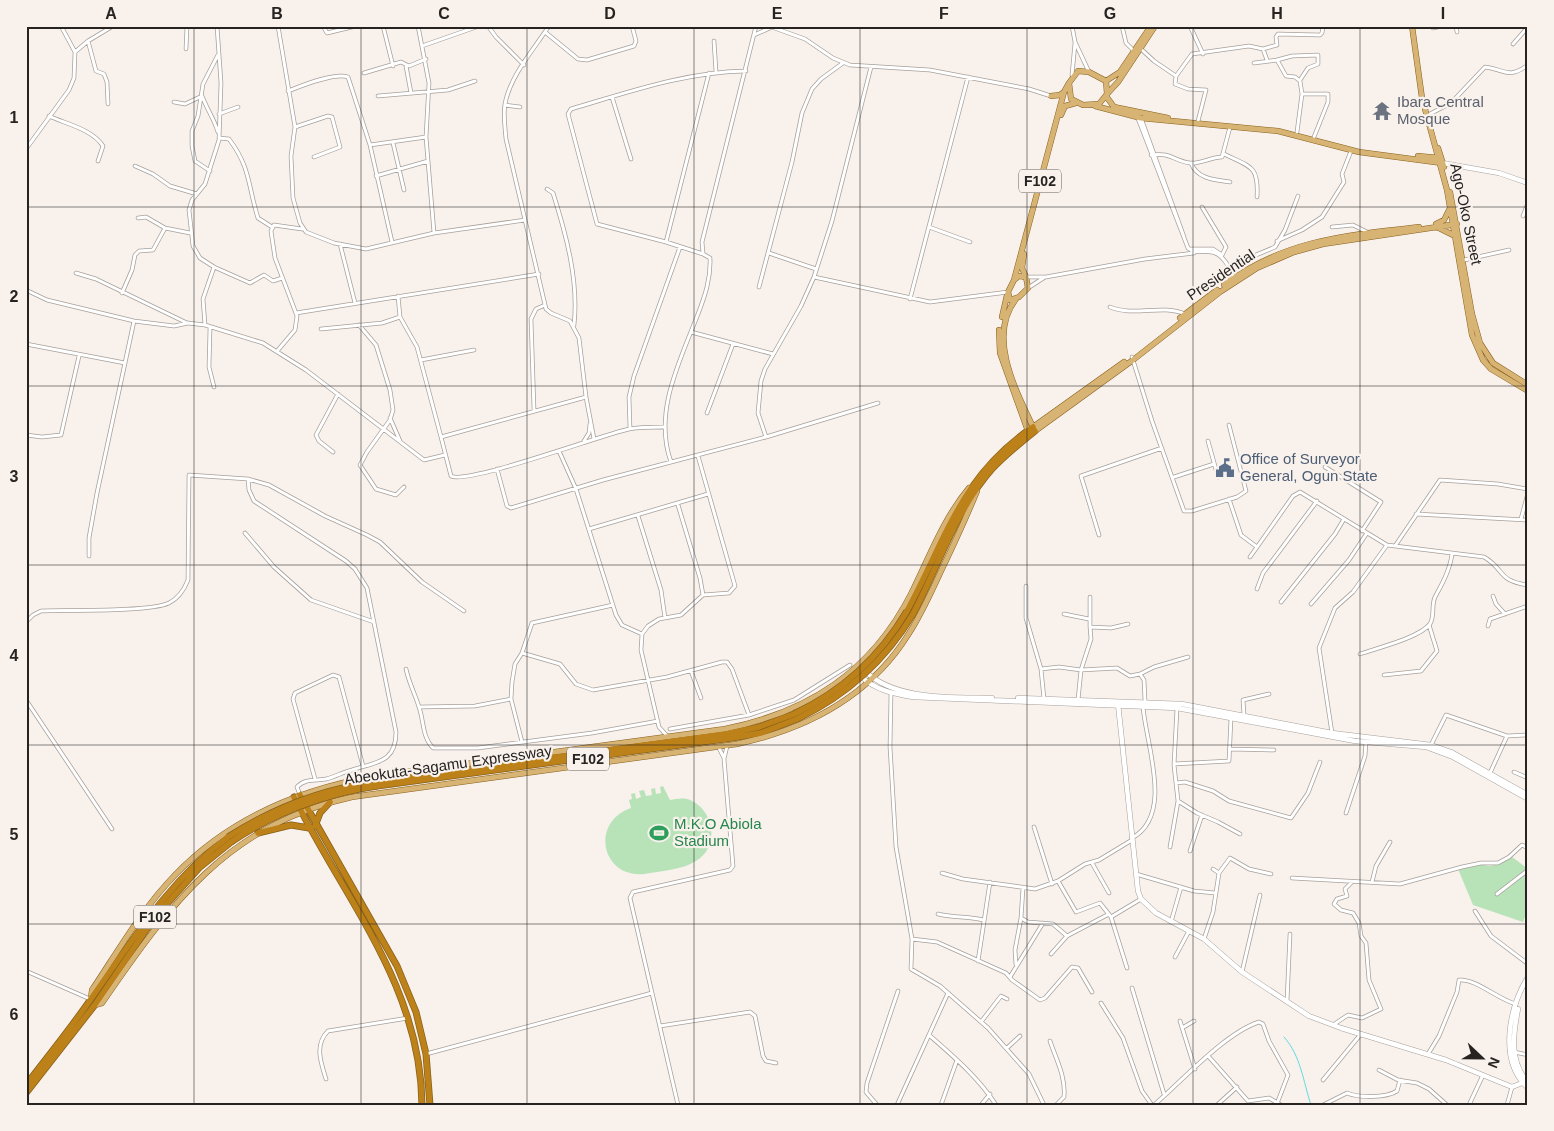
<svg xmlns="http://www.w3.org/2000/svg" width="1554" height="1131" viewBox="0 0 1554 1131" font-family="Helvetica,sans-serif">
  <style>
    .green { fill: #b8e3b8 }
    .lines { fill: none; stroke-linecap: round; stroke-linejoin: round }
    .stream { stroke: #62dae3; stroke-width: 1 }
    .street-casing { stroke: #a7a09b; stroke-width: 4.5 }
    .secondary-casing { stroke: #a7a09b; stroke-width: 5.5 }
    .primary-casing { stroke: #88601b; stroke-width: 6 }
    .highway-casing { stroke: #88601b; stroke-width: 7 }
    .street { stroke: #fff; stroke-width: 3 }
    .secondary { stroke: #fff; stroke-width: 4.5 }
    .primary { stroke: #d7b374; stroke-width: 5 }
    .highway { stroke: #bc8118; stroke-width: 5.5 }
    .highway-bridge-casing { stroke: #88601b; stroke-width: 7; stroke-linecap: butt }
    .highway-bridge { stroke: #bc8118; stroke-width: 5.5 }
    .grid { fill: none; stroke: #262321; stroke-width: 1; stroke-opacity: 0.55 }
    .labels { text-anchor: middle; stroke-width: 4.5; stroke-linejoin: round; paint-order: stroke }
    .shield { fill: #f8f1ec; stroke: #65615e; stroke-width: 1 }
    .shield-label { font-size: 14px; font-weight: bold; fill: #262321 }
    .worship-label { font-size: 15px; fill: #5b616d; stroke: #f8f1ec; text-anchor: start }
    .street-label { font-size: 15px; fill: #262321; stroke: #f8f1ec }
    .service-label { font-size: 15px; fill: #4e5e75; stroke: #f8f1ec; text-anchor: start }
    .leisure-label { font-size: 15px; fill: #27864d; stroke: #f8f1ec; text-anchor: start }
    .neatline { fill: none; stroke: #262321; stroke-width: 2 }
    .grid-label { font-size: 16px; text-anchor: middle; font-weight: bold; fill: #262321 }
  </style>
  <rect width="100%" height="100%" fill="#f8f1ec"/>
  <path class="green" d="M663 786 670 800C677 799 685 797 692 801 715 812 719 848 696 861 682 870 660 871 644 874 601 878 590 822 631 808L629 800 632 799 631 794 635 793 636 799 641 797 639 791 644 790 646 796 652 795 651 789 655 788 656 794 661 793 660 787Z
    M1511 856 1528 869V909L1523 922 1473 905 1458 869 1478 864 1489 866 1499 864Z"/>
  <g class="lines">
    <path class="stream" d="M1284 1037C1301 1056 1303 1081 1311 1105"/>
    <g class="street-casing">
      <path id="street" d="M278 26 295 127 291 156 293 198 300 223 306 232 334 243 366 249 434 233 525 220
        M323 26 327 33 356 26
        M383 26 393 66
        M418 26 429 83 426 137 434 233
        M488 26 496 37 524 65
        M549 26C534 49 510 76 505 104 503 115 505 127 506 139L546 309 551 313 570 321 579 338 586 397 594 439
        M769 26 805 39 833 58 850 65 930 70 1029 89 1051 96
        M1072 26 1075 42 1089 72
        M1122 26 1126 43 1134 51
        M1190 26 1203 54
        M1456 26 1457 32
        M1433 28 1442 26
        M545 32 578 59 587 60 634 46 636 41 632 26
        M754 35 770 28
        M88 41 96 71 104 74 107 82 108 104
        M714 41 716 72
        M1513 44 1528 27
        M422 46 479 26
        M186 49 187 26
        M1141 49 1154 61 1176 76
        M1263 49 1267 60
        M75 52 88 41 113 26
        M1277 60 1292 56 1318 55V64L1308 68 1300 80
        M1254 63 1277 60 1286 76 1295 77 1300 81 1302 94 1297 132
        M406 66 411 93
        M364 73 401 62 409 66 426 59
        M1072 75 1075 43
        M288 91C301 86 335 72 348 77L370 145 392 242
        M1302 94H1328V102L1314 137
        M378 96 448 90 475 81
        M612 97 631 159
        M174 102 185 104 202 96C207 109 214 119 218 132
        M505 105 520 107
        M219 114 238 107
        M1428 115 1451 103 1485 67C1505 69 1507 80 1528 65
        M49 116C66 124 92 129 103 146L98 161
        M1137 116 1188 248C1196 255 1202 250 1211 252 1223 253 1230 269 1235 279
        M1141 118 1184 237
        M1198 121 1206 90 1188 89 1175 84 1176 76 1192 54 1249 46 1263 49 1277 45 1276 37 1278 34 1320 35 1322 33 1323 26
        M295 127 328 116 332 117 340 147 314 157
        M219 138 229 139C251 168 248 187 258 218L272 227
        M393 143 404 190
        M370 145 426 137
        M26 149 69 90 74 78 75 52 61 26
        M1224 154C1250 167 1259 165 1257 197
        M1151 155C1171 152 1174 161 1190 163 1201 164 1211 157 1222 157L1230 127
        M1191 163C1197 179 1215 180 1230 182
        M135 166 153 174 170 186 197 194
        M210 171 195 161 192 146V131L198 116 203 84 218 55
        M376 176 428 161
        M547 189 553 193C566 234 579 281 574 325
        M1202 207 1226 247 1222 255
        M1523 216 1528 203
        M138 218 146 217 165 228 190 233
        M929 227 970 242
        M1332 227 1353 225 1367 232
        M1277 241 1302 230 1322 217 1344 182 1342 174 1351 151
        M666 242 709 73
        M340 244 355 303
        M1191 249H1213L1222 255
        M703 253 702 242 756 26
        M769 253 816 269
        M1464 260 1509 250
        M1230 266 1275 247 1285 230 1298 196
        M214 267 250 283 264 275 273 281 282 278
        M76 273 96 279 187 323
        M814 277 930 302 1008 292
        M1026 277H1046L1145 259 1194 253
        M759 287 792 162 802 113 812 89 821 79 843 63
        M1028 288 1045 277
        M26 290 47 300 134 321 174 326 188 323 205 325 263 343 306 370 424 460 445 455
        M122 293 132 270 135 255 139 251 153 250 165 228
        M398 296 400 317 417 347 441 437
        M910 299 968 77
        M1110 307C1134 317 1161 304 1185 314
        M296 313 539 274
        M205 325 203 299 214 267 200 258 193 246 189 210 192 200 205 184 219 140 221 83 217 26
        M359 325 376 345 390 390 393 410 390 420 367 452 360 465 376 489 396 495 404 487
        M210 328 209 367 214 387
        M321 329 382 323 400 317
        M691 332 773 354
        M26 344 125 363 134 321
        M278 350 295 330 297 316 275 258 271 231 274 225 302 229
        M1132 357 1152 421 1184 511H1192L1237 497 1246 491 1229 425
        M421 360 474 350
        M586 397 441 437 451 476C467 485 601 435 629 429 640 427 652 427 663 427
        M534 410 531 319 536 309 545 305
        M707 413 733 344
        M390 418 400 441
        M630 429 629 397 634 376 680 247
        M26 435 42 437 61 435 79 356
        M766 437 878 403
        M584 441 589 433 590 424
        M1208 441 1218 477
        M559 451 576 489 616 615 622 625 642 634
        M333 452 319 441 316 435 338 394
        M671 462C653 412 680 361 698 314 705 296 711 278 710 258L703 254 666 242 597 224 568 114 571 109C629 92 685 72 746 71
        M1325 467 1381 502 1362 531
        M497 469 507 506 511 508 603 480 766 437 758 413 761 381 765 369 801 306 814 277 832 221 871 67
        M1174 477 1214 464
        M248 479 269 485 325 516 367 535 380 542 422 582 464 611
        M1229 499 1241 535 1257 547
        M678 505 700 578 703 595
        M1416 514 1528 520
        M638 516 661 590 665 618
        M1521 519 1528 493
        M589 529 708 494
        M245 533 274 567 311 600 374 622
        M1099 535 1081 476 1162 448
        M1395 546 1440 480 1498 484 1528 489
        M89 556V538L97 493 125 363
        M1250 557 1293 496 1300 492 1387 545 1484 557C1505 569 1497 581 1528 585
        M1026 586V618L1041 669 1044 699
        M1257 589 1263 573 1317 501
        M1493 596 1496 604 1505 614
        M1090 597V627
        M1281 602 1335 534 1344 519
        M1311 604 1349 560 1367 533
        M1064 614 1089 619
        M26 622 33 615 41 611C67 610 150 612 169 603 179 598 184 590 188 580L189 475 248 479 249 490 254 501 346 561 355 569 367 588 396 732C396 763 376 762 352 770 343 772 335 777 326 779 316 781 305 778 297 787L300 795
        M1488 626 1490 619 1528 606
        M522 653 560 664 576 684 593 690 667 677 722 662H727L732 669 749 715
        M1360 654C1377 648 1419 638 1430 624 1435 616 1431 606 1435 597 1442 584 1450 570 1452 554
        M406 669C409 683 415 694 419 707 424 721 422 737 433 748H478L592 733 658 721
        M1041 669 1059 667 1081 670 1117 668 1130 676 1140 674 1144 680 1145 701
        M691 671 701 698
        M1140 674 1154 667 1188 657
        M1384 675 1421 671 1437 651 1429 625
        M891 693 890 747 896 847 912 939 911 969 940 986 988 1028 1029 1074 1044 1105
        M26 700 112 829
        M1078 700 1081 670 1091 639 1090 627 1111 628 1128 624
        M419 707 475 706 511 699
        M1244 715 1243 700 1269 694
        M670 729 749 715 794 700 850 665
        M1332 733 1319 648 1335 608 1353 592 1387 545
        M668 737 659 727 641 650 642 634 648 626 659 619 681 615 703 595 729 593 735 586 698 456
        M522 742 511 699 512 682 515 664 522 653 532 623 613 605
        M1431 745 1446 715 1507 736 1528 735
        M719 748 724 758
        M1231 749 1274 750
        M1174 764 1229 761 1231 718
        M1514 772 1528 778
        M1490 773 1507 736
        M315 779 293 699 295 693 333 675 339 677 363 766
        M1176 783 1185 782 1213 791 1229 801 1291 818 1308 793 1320 762
        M1178 801 1197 813 1218 822 1240 834
        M1346 813 1365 756 1366 742
        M1034 827 1052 884
        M1132 838C1175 815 1145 742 1143 706
        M1170 847 1178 801 1174 765 1177 708
        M1190 851 1202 815
        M1092 863 1109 893
        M942 873 963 879 1035 889 1058 881 1085 864 1099 860 1132 840
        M1219 873 1230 858 1249 869 1271 874
        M1136 874 1194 891 1215 893
        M1292 878 1400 884 1462 867 1481 863H1498L1509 857 1522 845 1528 848
        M1058 881 1076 912 1100 903 1111 917
        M1372 882 1376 866 1390 842
        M1023 888 1021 918 1028 922 1053 924 1067 936
        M1497 894 1528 870
        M1475 911 1491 936 1528 964
        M938 914C955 918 967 916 983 920
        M1171 922 1181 887
        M912 939 937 942 1006 973 1012 980 1040 1000 1045 998 1072 967 1078 968 1092 992
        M1204 939 1213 912 1219 873 1213 869
        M1051 954 1067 936 1109 914
        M1175 957 1189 931
        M978 961 990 882
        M1016 965 1015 950 1021 918
        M1127 968 1111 917 1141 899
        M26 971 90 999
        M1242 972 1260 895
        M1010 977 1043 923
        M1132 988 1164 1094
        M1287 1001 1290 934
        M1101 1003 1123 1038 1142 1091 1152 1105
        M1180 1021 1195 1069
        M981 1022 1001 996 1007 999
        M1333 1025 1348 1015 1362 1018 1381 1009 1369 980 1366 943 1361 936 1359 923 1353 913 1341 910 1334 904 1337 899 1347 896 1345 889 1352 882
        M660 1026 750 1012 755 1016 763 1056 766 1061 776 1063
        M1182 1028 1194 1021
        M929 1035C953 1056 979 1078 996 1105
        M1050 1041C1056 1059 1066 1077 1064 1097L1056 1105
        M1007 1048 1020 1036
        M1514 1052 1528 1055
        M426 1054 652 993
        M1428 1054 1439 1036 1457 992 1459 980C1475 978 1499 1000 1516 1004
        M1209 1057 1248 1101 1269 1098 1281 1105
        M1379 1070 1398 1080 1417 1083 1429 1089 1447 1105
        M326 1079C321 1063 314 1045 328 1031L408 1018
        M1323 1080 1361 1034
        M678 1105 630 898 633 892 730 870 733 866 724 759 727 746
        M877 1105 866 1092 867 1083 898 991
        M897 1105 948 993
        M941 1105 957 1060
        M981 1105 990 1094
        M1154 1105C1182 1081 1225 1033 1259 1022L1263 1024 1269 1041 1288 1075 1278 1101
        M1217 1105 1237 1087
        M1323 1105 1347 1093C1359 1098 1386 1098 1397 1091L1400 1080
        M1469 1105 1483 1075
        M1507 1105 1512 1087"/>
    </g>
    <g class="secondary-casing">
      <path id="secondary" d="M1442 163 1499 173 1528 183
        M864 670C894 701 953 697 992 698
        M861 676C874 690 895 694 913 697L1177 708 1355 741 1426 747 1453 757 1528 799
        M1018 698 1182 704 1332 733 1431 745 1451 752 1528 795
        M1118 704 1138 891 1141 899 1156 913 1204 939 1242 972 1309 1016 1341 1028 1446 1060 1512 1087 1522 1083
        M1528 977C1509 1008 1498 1061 1528 1088
        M1518 1009C1513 1035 1509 1061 1528 1083"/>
    </g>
    <g class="primary-casing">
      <path id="primary" d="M1412 26 1422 98 1447 190 1472 335 1483 360 1491 369 1528 391
        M1078 71 1089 72 1106 81 1107 94 1099 104 1083 105 1071 99 1069 83Z
        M1106 81 1120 72 1151 26
        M1107 94 1118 82 1155 26
        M1051 96 1060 95 1064 92
        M1106 96 1114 107 1168 118
        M1095 106 1141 118 1278 131 1359 152 1442 163
        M1061 115 1065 106 1076 103
        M1438 148 1444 167
        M1418 156 1439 158
        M1450 192 1472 314 1480 343 1493 363 1528 385
        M1436 224 1444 220 1449 210
        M1439 228 1455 236
        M1024 254 1022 268 1026 277
        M1019 276 1026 277 1028 288 1019 297 1010 300 1008 292 1014 280Z
        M1014 280 1064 92 1069 83
        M1228 281 1229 268
        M1224 285C1284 240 1347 235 1419 227
        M1016 299C986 337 1017 393 1035 431L1133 360 1220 292 1257 268 1294 252 1323 244 1457 224
        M1002 317 1007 295
        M1180 318 1217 290
        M999 330 1000 353 1029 434
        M1033 427 1124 362
        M91 998 92 990C118 951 142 909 175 875 229 819 300 789 376 776L725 729C809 712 871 672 911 594 929 558 943 519 969 488
        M95 1005 102 1003C170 904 228 824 352 797L737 744C807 729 869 697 908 635 921 615 931 593 941 571 954 544 966 518 977 491"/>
    </g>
    <g class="highway-casing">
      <path id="highway" d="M907 611C947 537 960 477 1033 427
        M913 614C938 567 957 508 992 469 1005 455 1020 443 1035 431
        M376 782 726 734 759 727 794 714
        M377 786 732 738 761 733 797 719
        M300 795 397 966 416 1012 426 1054 430 1105
        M294 797C344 899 421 985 422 1105
        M315 826 320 813 330 802
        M258 833 291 825 309 828
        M26 1085C48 1056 72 1027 93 996 134 938 170 880 228 837
        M26 1093 94 1006 155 917 200 867 231 842"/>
    </g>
    <use href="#street" class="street"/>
    <use href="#secondary" class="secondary"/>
    <use href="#primary" class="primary"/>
    <use href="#highway" class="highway"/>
    <g class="highway-bridge-casing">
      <path id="highway-bridge" d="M794 714C843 691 880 657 907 611
        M797 719C847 695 885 661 913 614
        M228 837C275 807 322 789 376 782
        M231 842C276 812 323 794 377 786"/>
    </g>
    <use href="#highway-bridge" class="highway-bridge"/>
  </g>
  <path class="grid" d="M194 26V1105M361 26V1105M527 26V1105M694 26V1105M860 26V1105M1027 26V1105M1193 26V1105M1360 26V1105M26 207H1528M26 386H1528M26 565H1528M26 745H1528M26 924H1528"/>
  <defs>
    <g id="temple-bare" transform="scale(1.5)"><path d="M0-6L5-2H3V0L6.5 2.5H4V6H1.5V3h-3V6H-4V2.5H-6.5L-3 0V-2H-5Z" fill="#6b7280" stroke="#f8f1ec" stroke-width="2.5" paint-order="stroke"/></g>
    <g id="civic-bare" transform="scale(1.5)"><path d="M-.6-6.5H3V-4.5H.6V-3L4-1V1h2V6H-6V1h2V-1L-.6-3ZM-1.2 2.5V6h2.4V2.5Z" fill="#5c6f8a" stroke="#f8f1ec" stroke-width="2.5" paint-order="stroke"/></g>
    <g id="stadium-bare" transform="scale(1.5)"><path d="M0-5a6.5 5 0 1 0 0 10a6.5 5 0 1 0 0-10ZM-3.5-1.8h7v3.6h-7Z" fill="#2e9e5b" stroke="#f8f1ec" stroke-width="2.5" paint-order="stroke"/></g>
  </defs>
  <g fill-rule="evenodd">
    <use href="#temple-bare" x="1382" y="111"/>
    <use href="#civic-bare" x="1225" y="468"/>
    <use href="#stadium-bare" x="659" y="833"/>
  </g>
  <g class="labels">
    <g class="shield">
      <rect x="1019" y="169.5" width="42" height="23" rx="4"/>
      <rect x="567" y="747.5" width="42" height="23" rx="4"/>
      <rect x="134" y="905.5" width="42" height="23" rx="4"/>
    </g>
    <g class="shield-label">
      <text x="1040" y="186">F102</text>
      <text x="588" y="764">F102</text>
      <text x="155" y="922">F102</text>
    </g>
    <g class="worship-label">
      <text x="1397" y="107">Ibara Central<tspan x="1397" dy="17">Mosque</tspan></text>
    </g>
    <g class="street-label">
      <text transform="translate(1466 214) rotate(78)" y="5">Ago-Oko Street</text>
      <text transform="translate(1221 275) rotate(-34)" y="5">Presidential</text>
      <text transform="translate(448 765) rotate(-8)" y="5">Abeokuta-Sagamu Expressway</text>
    </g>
    <g class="service-label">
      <text x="1240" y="464">Office of Surveyor<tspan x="1240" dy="17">General, Ogun State</tspan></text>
    </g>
    <g class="leisure-label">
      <text x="674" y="829">M.K.O Abiola<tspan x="674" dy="17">Stadium</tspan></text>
    </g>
  </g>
  <rect width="1554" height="1131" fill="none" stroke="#f8f1ec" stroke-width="55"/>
  <g transform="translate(1482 1058) rotate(112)" stroke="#f8f1ec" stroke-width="4" paint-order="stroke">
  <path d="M0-4L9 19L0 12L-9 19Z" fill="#262321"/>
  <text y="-8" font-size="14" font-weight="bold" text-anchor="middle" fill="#262321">N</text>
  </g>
  <rect x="28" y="28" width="1498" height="1076" class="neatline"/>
  <g class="grid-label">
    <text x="111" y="19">A</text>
    <text x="277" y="19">B</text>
    <text x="444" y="19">C</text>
    <text x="610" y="19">D</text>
    <text x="777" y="19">E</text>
    <text x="944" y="19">F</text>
    <text x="1110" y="19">G</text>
    <text x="1277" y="19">H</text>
    <text x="1443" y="19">I</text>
    <text x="14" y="123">1</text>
    <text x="14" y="302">2</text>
    <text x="14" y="482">3</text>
    <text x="14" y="661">4</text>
    <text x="14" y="840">5</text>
    <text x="14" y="1020">6</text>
  </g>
</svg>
